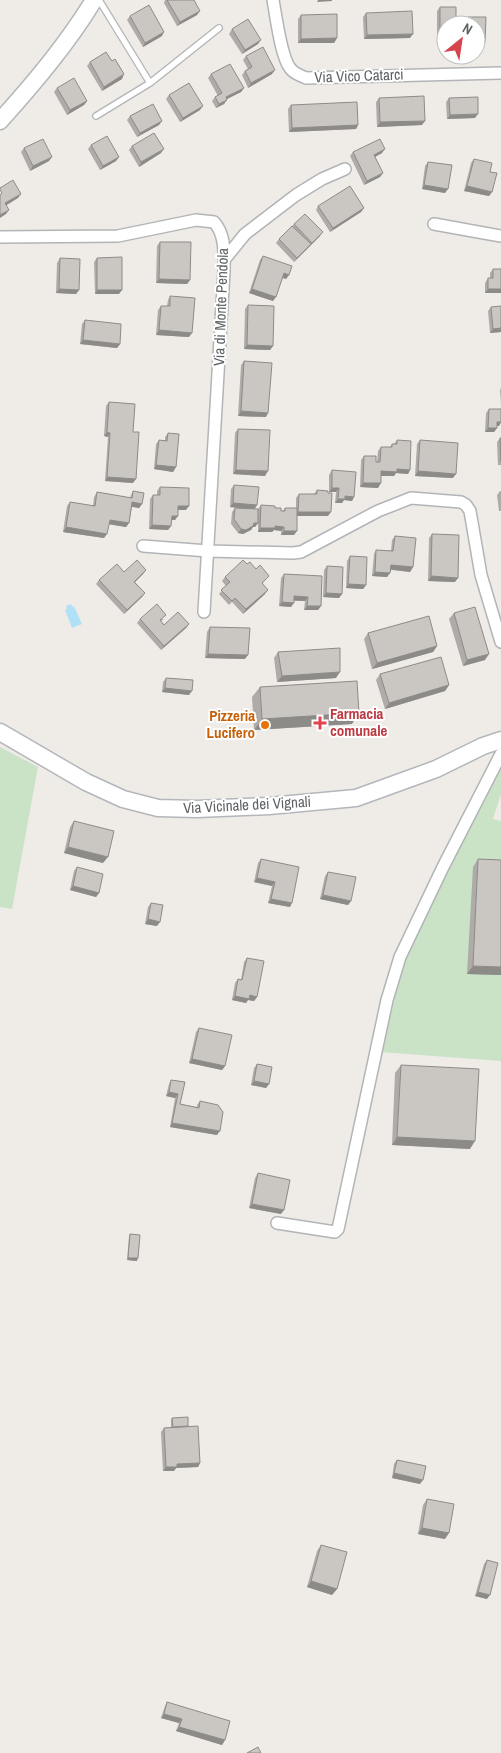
<svg xmlns="http://www.w3.org/2000/svg" width="501" height="1753" viewBox="0 0 501 1753" font-family="'Archivo Narrow',sans-serif">
  <style>
    .green { fill: #cae3c6 }
    .water { fill: #b0e1f6 }
    .lines { fill: none; stroke-linecap: round; stroke-linejoin: round }
    .lane-casing { stroke: #b2b4b7; stroke-width: 8 }
    .street-casing { stroke: #b2b4b7; stroke-width: 14 }
    .secondary-casing { stroke: #b3b6ba; stroke-width: 19 }
    .lane { stroke: #fff; stroke-width: 5.5 }
    .street { stroke: #fff; stroke-width: 11 }
    .secondary { stroke: #fff; stroke-width: 16 }
    .wall { fill: #aeaba8 }
    .shaded-wall { fill: #8d8b88 }
    .building { fill: #cac7c3; stroke: #8d8b88 }
    .health-dot { fill: #e0444e; stroke: #fff; stroke-width: 2 }
    .food-dot { fill: #e8710a; stroke: #fff; stroke-width: 2 }
    .labels { text-anchor: middle; stroke-width: 4; stroke-linejoin: round; paint-order: stroke }
    .street-label { font-size: 15px; fill: #5e6265; stroke: #fff }
    .health-label { font-size: 15px; font-weight: bold; fill: #be3a42; stroke: #fff; text-anchor: start }
    .food-label { font-size: 15px; font-weight: bold; fill: #c56008; stroke: #fff; text-anchor: end }
  </style>
  <rect width="100%" height="100%" fill="#efece7"/>
  <path class="green" d="M0 747 38 767 12 909 0 907Z
    M501 760V794L493 819 501 821V1061L380 1052 407 952Z"/>
  <path class="water" d="M71 604 72 607 74 606 82 624 72 628 65 610 67 609 66 606Z"/>
  <g class="lines">
    <g class="lane-casing">
      <path id="lane" d="M99 0 150 83
        M96 116 150 83 219 28"/>
    </g>
    <g class="street-casing">
      <path id="street" d="M273 0C276 16 281 57 290 68 294 74 300 75 306 78L501 73
        M434 224 501 236
        M0 237 118 236 196 220 214 222C226 235 224 255 224 271L204 612
        M224 260 245 234 296 195 322 179 345 169
        M143 546 208 551 293 553 301 552 378 511 411 498 461 502 466 505 470 511 481 575 501 642
        M277 1223 335 1232 338 1229 387 1000 400 957 443 867 501 754"/>
    </g>
    <g class="secondary-casing">
      <path id="secondary" d="M0 121C35 82 67 44 94 0
        M0 732 86 782 123 799 158 808 197 809 269 806 356 798 436 769 483 746 501 740"/>
    </g>
    <use href="#lane" class="lane"/>
    <use href="#street" class="street"/>
    <use href="#secondary" class="secondary"/>
  </g>
  <path class="wall" d="M165 0H194L197 15 177 26 164 3Z
    M440 7 456 25 437 36V11Z
    M366 13 410 38 364 39 363 17Z
    M301 15 337 38 334 43H298V19Z
    M130 16 162 36 143 47 127 20Z
    M468 17H486L485 42 482 46H476V25H465V21Z
    M232 29 258 44 242 54 229 34Z
    M246 56 272 74 248 88 242 75 245 71 248 69 243 60Z
    M112 61 122 79 102 91 87 66 90 62Z
    M211 74 244 88 241 92 227 99 224 104 216 108 212 101 215 97 218 96 208 78Z
    M57 88 87 101 84 105 67 115 54 92Z
    M169 95 200 110 180 122 166 99Z
    M379 98 422 125 377 127 376 102Z
    M449 98 475 118 447 119 446 102Z
    M291 105 358 125 356 129 289 132 288 109Z
    M130 116 159 125 137 137 127 120Z
    M91 145 119 157 116 161 100 170 88 149Z
    M132 146 161 153 139 167 129 150Z
    M24 148 49 161 30 171 21 152Z
    M353 152 382 153 375 157 383 173 380 177 364 185 350 156Z
    M474 159 490 172 492 192 489 196 464 191 471 163Z
    M428 162 445 193 422 189 425 166Z
    M318 206 364 208 361 212 330 232 316 210Z
    M294 224 320 236 294 262 276 243 279 239Z
    M160 242 190 280 187 284 156 283 157 246Z
    M263 256 289 275 286 279 283 278 273 301 249 293 260 260Z
    M60 258 79 290 76 294 56 293 57 263Z
    M97 258 119 294H95L94 262Z
    M493 269 501 293H485V283L488 278H490V273Z
    M170 296 189 337 156 335 158 310 161 306H167L168 300Z
    M248 305 273 346 270 350 244 349 245 309Z
    M491 307 501 332 490 333 488 311Z
    M85 320 120 344 117 348 80 344 82 324Z
    M244 361 266 417 238 416 241 365Z
    M501 388V404L500 390Z
    M109 402 133 432V483L105 481 108 437 104 436 106 406Z
    M489 409H501V422L499 426H497V428L494 432H485L486 413Z
    M238 429 265 476 233 474 235 433Z
    M168 433 176 467 173 472 154 469 156 444 159 440H165V437Z
    M500 438H501V465H498L497 442Z
    M397 440 410 470 408 474 396 473 394 476H381L378 488 360 487 361 460 364 456 377 462 378 451 381 447H390L392 444H394Z
    M420 440 453 478 415 476 417 444Z
    M332 470 354 497 352 501 344 500 342 503H335L336 492H329V475Z
    M234 485 257 505 255 509H258L261 505 275 508 283 511 285 508H296V498L299 494H314L317 490 328 516H297L294 535H281V531L274 530 272 532H258V514V523L255 527H253L251 530 243 534 238 533 231 524 232 512 235 508 248 509 230 507 231 489Z
    M160 487 186 510H178L175 520H171V526L168 530 149 529 150 499 153 495H157V491Z
    M133 491 142 504 139 508 132 507 129 523 126 527 109 524 104 538 63 532 67 506 70 502 93 506 94 497 97 492 130 498 131 495Z
    M500 491H501V511H499L497 495Z
    M432 534 455 582 428 581 429 538Z
    M395 536 413 567 410 572 391 570 390 573 387 577 372 576 374 554 376 550 391 551 392 540Z
    M350 556 366 585 363 589 346 588 347 561Z
    M247 564 269 576 262 584 265 594 243 614 232 602 229 605 219 594 226 586 222 581 225 577Z
    M327 566 342 594 339 598 323 597 324 570Z
    M146 570 143 574 135 582 145 593 142 597 124 614 96 584 99 580 124 572Z
    M284 574 321 606 318 610H304L305 601H294L291 607 279 606 281 578Z
    M454 613 485 660 463 666 449 619Z
    M140 619H164L161 621 164 625 189 624 186 628 161 650 137 623Z
    M210 627 245 659 205 658 207 632Z
    M368 633 437 646 433 652 372 669 364 639Z
    M278 652 336 678 277 682 274 658Z
    M380 674 449 685 445 691 385 709 376 680Z
    M166 678 189 695 162 692 163 682Z
    M260 687 352 724 254 730 252 697Z
    M74 821 103 863 64 853 70 827Z
    M261 859 290 907 268 903 272 886 254 882 258 863Z
    M478 859 501 860V975L467 974 473 867Z
    M77 867 99 893 96 897 70 890 74 871Z
    M328 872 351 901 348 905 320 899 325 876Z
    M151 903 157 926 145 924 148 907Z
    M247 958 257 997 254 1001 248 1000 246 1003 232 1000 235 983 238 979 241 980 244 962Z
    M199 1028 225 1066 222 1070 189 1063 196 1032Z
    M257 1064 269 1084 266 1088 251 1085 254 1068Z
    M401 1065 470 1149 392 1145 395 1073Z
    M171 1080 185 1082 180 1104 197 1107V1105L200 1101 217 1135 170 1127 175 1098 166 1096 169 1084Z
    M258 1173 281 1214 249 1208 255 1178Z
    M130 1234 137 1261 127 1260 129 1236Z
    M172 1418 188 1426 200 1463 198 1467 176 1468 174 1471H163L161 1432 164 1428 171 1427V1420Z
    M397 1460 420 1484 392 1478 394 1464Z
    M427 1499 445 1539 418 1534 423 1505Z
    M321 1545 337 1589 332 1595 307 1587 317 1551Z
    M487 1560V1599L475 1596 484 1564Z
    M167 1702 225 1740 222 1745 176 1731 179 1723 161 1718 165 1706Z"/>
  <path class="shaded-wall" d="M318 0H332V1L317 2Z
    M200 11 197 15 177 26 180 22Z
    M164 32 162 36 143 47 145 43Z
    M440 32H446V37L437 36Z
    M413 34 410 38 364 39 367 35Z
    M337 38 334 43H298L301 39Z
    M261 40 258 44 242 54 245 50Z
    M476 42H485L482 46H476Z
    M275 70 272 74 248 88 251 83Z
    M124 74 122 79 102 91 104 87Z
    M244 88 241 92 223 101 226 97Z
    M227 100 224 104 216 108 219 104Z
    M87 101 84 105 67 115 70 110Z
    M203 106 200 110 180 122 183 118Z
    M478 114 475 118 447 119 450 115Z
    M162 121 159 125 137 137 140 133Z
    M425 121 422 125 377 127 380 122Z
    M358 125 356 129 289 132 292 128Z
    M164 149 161 153 139 167 141 162Z
    M385 149 382 153 371 159 374 155Z
    M52 157 49 161 30 171 33 166Z
    M119 157 116 161 100 170 103 166Z
    M383 173 380 177 364 185 367 181Z
    M424 185 448 189 445 193 422 189Z
    M467 186 492 192 489 196 464 191Z
    M21 194 18 198 2 208 5 203Z
    M364 208 361 212 330 232 333 228Z
    M9 210 6 214 0 218V215Z
    M323 232 320 236 294 262 297 258Z
    M284 273 289 275 286 279 281 277Z
    M159 279 190 280 187 284 156 283Z
    M59 289 79 290 76 294 56 293Z
    M252 289 276 297 273 301 249 293Z
    M488 289H501V293H485Z
    M97 290H122L119 294H95Z
    M501 328V332L490 333 493 329Z
    M159 330 192 333 189 337 156 335Z
    M83 340 120 344 117 348 80 344Z
    M247 345 273 346 270 350 244 349Z
    M241 411 268 413 266 417 238 416Z
    M497 422H501L499 426H494Z
    M488 428H497L494 432H485Z
    M107 432 110 433 108 437 104 436Z
    M156 465 176 467 173 472 154 469Z
    M397 469 410 470 408 474 396 473 394 476H379L381 471Z
    M236 470 268 471 265 476 233 474Z
    M418 471 456 474 453 478 415 476Z
    M107 477 136 479 133 483 105 481Z
    M363 483H381L378 488 360 487Z
    M332 488H339L336 492H329Z
    M345 496 354 497 352 501 344 500 342 503H335L338 499Z
    M132 502 142 504 139 508 129 506Z
    M233 503 257 505 254 509 230 507Z
    M178 506H189L186 510H176Z
    M298 512H331L328 516H295Z
    M172 516H178L175 520H169Z
    M110 520 129 523 126 527 107 524Z
    M254 523H258L255 527H253L251 530 243 534 238 533 241 529Z
    M152 525 171 526 168 530 149 529Z
    M275 526 284 527 281 531 274 530 272 532H258L260 528Z
    M66 527 107 534 104 538 63 532Z
    M284 531H297L294 535H281Z
    M391 565 413 567 410 572 388 569Z
    M146 570 143 574 131 586 134 582Z
    M375 572 390 573 387 577 372 576Z
    M431 576 458 578 455 582 428 581Z
    M348 584 366 585 363 589 346 588Z
    M268 590 265 594 243 614 246 609Z
    M145 593 142 597 124 614 127 610Z
    M326 593 342 594 339 598 323 597Z
    M294 596 308 597 305 601 291 600Z
    M282 602 294 603 291 607 279 606Z
    M307 606H321L318 610H304Z
    M189 624 186 628 161 650 164 646Z
    M437 646 433 652 372 669 377 663Z
    M208 654 248 655 245 659 205 658Z
    M489 654 485 660 463 666 467 660Z
    M340 672 336 678 277 682 282 676Z
    M449 685 445 691 385 709 389 703Z
    M165 688 192 691 189 695 162 692Z
    M359 713 352 724 254 730 262 719Z
    M68 847 108 857 103 863 64 853Z
    M257 878 275 882 272 886 254 882Z
    M73 886 99 893 96 897 70 890Z
    M323 895 351 901 348 905 320 899Z
    M271 899 292 903 290 907 268 903Z
    M148 919 160 922 157 926 145 924Z
    M473 966 501 967V975L467 974Z
    M250 995 257 997 254 1001 248 1000 246 1003 232 1000 235 996Z
    M192 1059 225 1066 222 1070 189 1063Z
    M254 1081 269 1084 266 1088 251 1085Z
    M169 1092 178 1094 175 1098 166 1096Z
    M172 1123 220 1131 217 1135 170 1127Z
    M397 1137 475 1141 470 1149 392 1145Z
    M252 1204 284 1210 281 1214 249 1208Z
    M128 1258H138L137 1261 127 1260Z
    M200 1463 198 1467 176 1468 174 1471H163L166 1467 177 1464Z
    M394 1473 423 1480 420 1484 392 1478Z
    M422 1528 449 1533 445 1539 418 1534Z
    M311 1581 337 1589 332 1595 307 1587Z
    M478 1592 490 1595 487 1599 475 1596Z
    M164 1714 182 1719 179 1723 161 1718Z
    M179 1727 225 1740 222 1745 176 1731Z"/>
  <path class="building" d="M167 0H194L200 11 180 22Z
    M149 5 164 32 145 43 130 16Z
    M440 7H456V25H446V32H440Z
    M412 11 413 34 367 35 366 13Z
    M337 14V38L301 39V15Z
    M468 17H486L485 42H476V25H468Z
    M248 19 261 40 245 50 232 29Z
    M263 47 275 70 251 83 245 71 252 67 246 56Z
    M106 52 112 61 115 59 124 74 104 87 90 62Z
    M230 64 244 88 226 97 227 100 219 104 215 97 222 93 211 74Z
    M74 78 87 101 70 110 57 88Z
    M189 83 203 106 183 118 169 95Z
    M424 96 425 121 380 122 379 98Z
    M478 97V114L450 115 449 98Z
    M357 102 358 125 292 128 291 105Z
    M153 104 162 121 140 133 130 116Z
    M154 133 164 149 141 162 132 146Z
    M107 136 119 157 103 166 91 145Z
    M43 139 52 157 33 166 24 148Z
    M380 139 385 149 374 155 383 173 367 181 353 152Z
    M474 159 492 163 490 172 497 173 492 192 467 186Z
    M428 162 452 165 448 189 424 185Z
    M13 180 21 194 5 203 9 210 0 215V195L2 193 0 190V188Z
    M350 186 364 208 333 228 318 206Z
    M305 214 323 232 312 243 294 224Z
    M292 226 311 244 297 258 279 239Z
    M160 242H191L190 280 159 279Z
    M263 256 292 266 289 275 284 273 276 297 252 289Z
    M122 257V290H97V258Z
    M60 258 80 259 79 290 59 289Z
    M493 269H501V289H488V278H493Z
    M170 296 195 298 192 333 159 330 161 306H170Z
    M248 305 274 306 273 346 247 345Z
    M501 306V328L493 329 491 307Z
    M85 320 121 324 120 344 83 340Z
    M244 361 272 363 268 413 241 411Z
    M109 402 135 404 133 432H139L136 479 107 477 110 433 107 432Z
    M489 409H501V422H497V428H488Z
    M238 429 270 430 268 471 236 470Z
    M168 433 179 434 176 467 156 465 159 440 167 441Z
    M500 438H501V461Z
    M397 440 411 441 410 470 397 469V472L381 471V483H363L364 456H376V462H380L381 447H392V444H397Z
    M420 440 458 443 456 474 418 471Z
    M332 470 356 472 354 497 345 496V499H338L339 488H332Z
    M234 485 259 487 257 505 233 503Z
    M160 487 189 488V506H178V516H172L171 526 152 525 153 495H160Z
    M317 490 328 491V493H332L331 512H298L299 494H317Z
    M133 491 144 493 142 504 132 502 129 523 110 520 107 534 66 527 70 502 95 506 97 492 132 498Z
    M261 505 275 506V508H281V511H285V508H297V531H284V527L275 526V528H260Z
    M235 508 258 509V523H254L253 526 246 530 241 529 234 519Z
    M432 534 459 535 458 578 431 576Z
    M395 536 416 538 413 567 391 565 390 573 375 572 376 550 393 551Z
    M350 556 367 557 366 585 348 584Z
    M137 560 146 570 134 582 145 593 127 610 99 580 117 564 124 572Z
    M243 560 247 564 250 562 256 569 260 565 269 576 262 583 268 590 246 609 235 598 232 601 221 590 230 582 225 577Z
    M327 566 343 567 342 594 326 593Z
    M284 574 322 576 321 606H307L308 597 294 596V603L282 602Z
    M157 604 166 615 160 620 164 625 178 612 189 624 164 646 140 619Z
    M475 607 489 654 467 660 454 613Z
    M429 616 437 646 377 663 368 633Z
    M210 627 250 628 248 655 208 654Z
    M340 648V672L282 676 278 652Z
    M441 657 449 685 389 703 380 674Z
    M166 678 193 680 192 691 165 688Z
    M357 681 359 713 262 719 260 687Z
    M74 821 114 831 108 857 68 847Z
    M261 859 299 867 292 903 271 899 275 882 257 878Z
    M478 859 501 860V967L473 966Z
    M77 867 103 874 99 893 73 886Z
    M328 872 356 877 351 901 323 895Z
    M151 903 163 905 160 922 148 919Z
    M247 958 264 961 257 997 250 995 249 999 235 996 238 979 242 980Z
    M199 1028 232 1035 225 1066 192 1059Z
    M257 1064 272 1067 269 1084 254 1081Z
    M401 1065 479 1069 475 1141 397 1137Z
    M171 1080 185 1082 180 1104 199 1108 200 1101 218 1105 223 1112 220 1131 172 1123 178 1094 169 1092Z
    M258 1173 290 1180 284 1210 252 1204Z
    M130 1234 140 1235 138 1258H128Z
    M188 1417V1426L173 1427 172 1418Z
    M198 1426 200 1463 177 1464V1467H166L164 1428Z
    M397 1460 426 1466 423 1480 394 1473Z
    M427 1499 454 1504 449 1533 422 1528Z
    M321 1545 347 1552 337 1589 311 1581Z
    M487 1560 498 1563 490 1595 478 1592Z
    M167 1702 230 1721 225 1740 179 1727 182 1719 164 1714Z
    M258 1747 261 1753H247Z"/>
  <path class="health-dot" d="M317.5 715.5h5v5h5v5h-5v5h-5v-5h-5v-5h5z"/>
  <circle class="food-dot" cx="265" cy="725" r="5"/>
  <g class="labels">
    <g class="street-label">
      <text transform="translate(359 76) rotate(-2)" y="5">Via Vico Catarci</text>
      <text transform="translate(221 307) rotate(-88)" y="5">Via di Monte Pendola</text>
      <text transform="translate(247 805) rotate(-3)" y="5">Via Vicinale dei Vignali</text>
    </g>
    <g class="health-label">
      <text x="330" y="719">Farmacia<tspan x="330" dy="17">comunale</tspan></text>
    </g>
    <g class="food-label">
      <text x="255" y="721">Pizzeria<tspan x="255" dy="17">Lucifero</tspan></text>
    </g>
  </g>
  <g transform="translate(461 40) rotate(30)"><circle r="24" fill="#ffffff" stroke="#bfc0c1"/>
  <path d="M0-4L9 19L0 12L-9 19Z" fill="#d6454e"/>
  <text y="-8" font-size="14" font-weight="bold" text-anchor="middle" fill="#5e6265">N</text>
  </g>
</svg>
